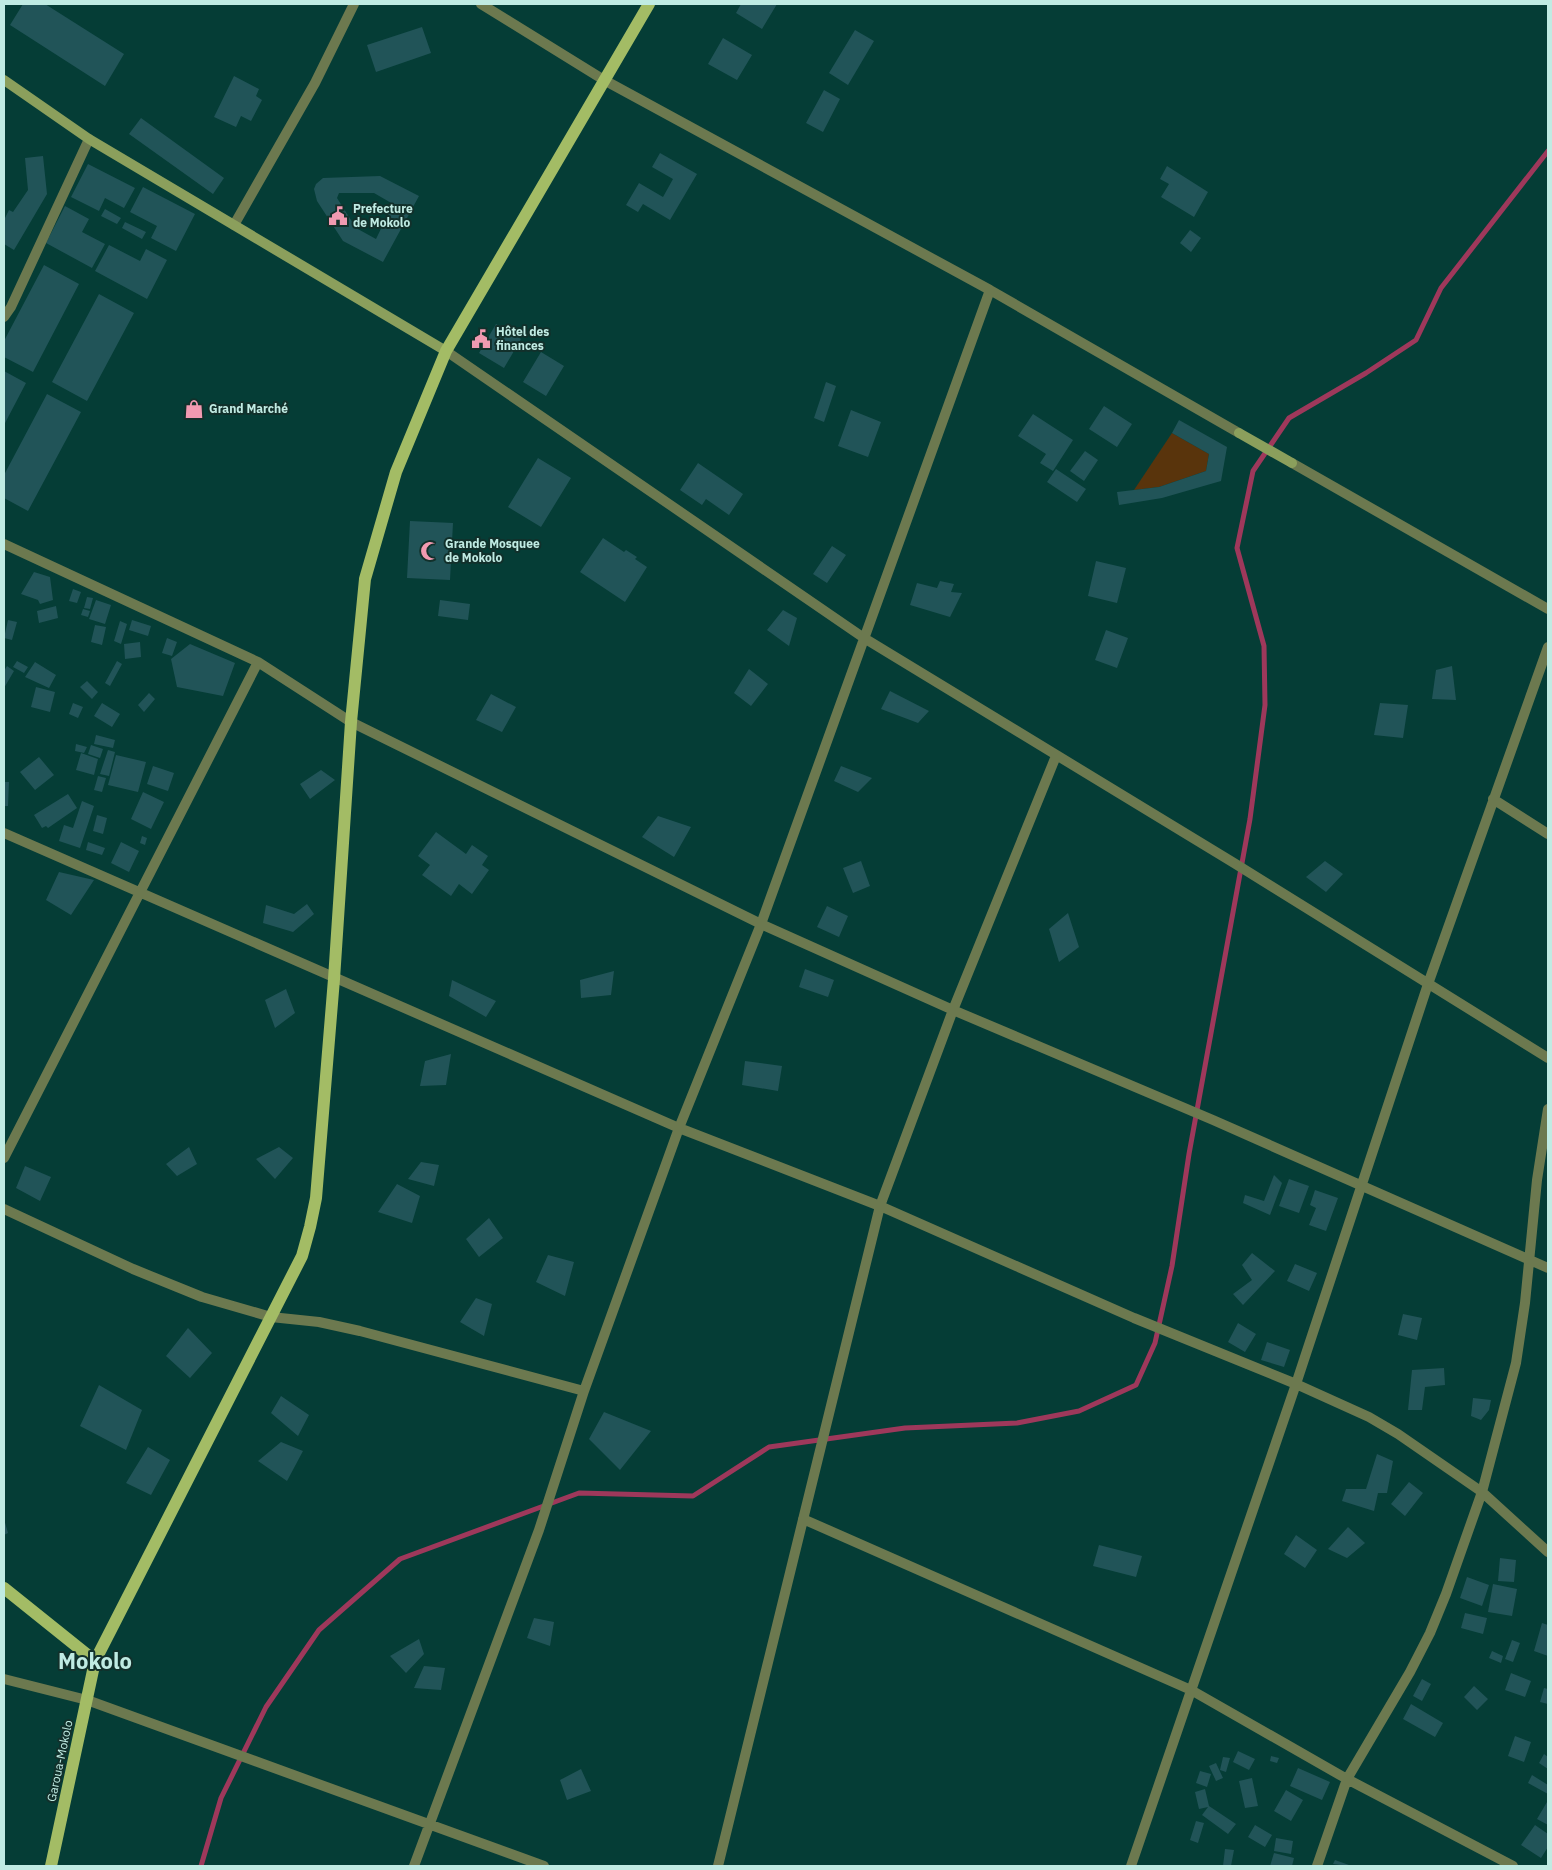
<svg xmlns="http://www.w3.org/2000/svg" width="1552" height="1870" viewBox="0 0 1552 1870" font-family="'IBM Plex Sans',sans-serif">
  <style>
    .green { fill: #59340c }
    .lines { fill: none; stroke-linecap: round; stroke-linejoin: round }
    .stream { stroke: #9e385b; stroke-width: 5 }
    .building { fill: #215458; fill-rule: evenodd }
    .street { stroke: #6c794f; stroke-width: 10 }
    .secondary { stroke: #8b9f5c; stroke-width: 10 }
    .primary { stroke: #a3bc65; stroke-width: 12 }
    .labels { text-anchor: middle; stroke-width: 4; stroke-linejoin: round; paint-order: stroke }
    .poi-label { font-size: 12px; font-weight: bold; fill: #c0ebe3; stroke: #12302b; text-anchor: start }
    .street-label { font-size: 12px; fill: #c0ebe3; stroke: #12302b }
    .town-label { font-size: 22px; font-weight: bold; fill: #c0ebe3; stroke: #12302b }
  </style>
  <rect width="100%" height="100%" fill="#053d36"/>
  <path class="green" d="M1172 433 1209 454 1206 471 1159 487 1134 490Z"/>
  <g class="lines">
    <path class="stream" d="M201 1866 221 1798 266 1707 319 1630 400 1559 579 1493 693 1496 769 1447 905 1428 1017 1423 1079 1411 1136 1385 1155 1343 1172 1266 1189 1154 1250 819 1265 705 1264 646 1237 548 1253 471 1289 418 1366 373 1416 340 1441 288 1548 151"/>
  </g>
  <path class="building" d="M23 4H45L124 54 105 86 10 25Z
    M741 4H777L762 29 736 13Z
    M422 27 431 53 376 72 367 45Z
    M855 30 874 41 848 85 829 73Z
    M723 38 752 55 737 80 708 64Z
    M234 76 259 89 256 96 262 100 251 121 241 116 236 127 214 117Z
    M824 90 840 99 823 132 806 123Z
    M141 118 224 178 213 194 129 134Z
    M660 153 697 174 670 220 643 204 638 212 626 205 639 183 663 197 673 179 652 167Z
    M43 156 47 194 14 250 4 244V220L9 210 13 212 28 190 25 158Z
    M88 164 135 188 124 208 105 198 99 211 71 197Z
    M1167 166 1208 192 1194 217 1161 197 1169 184 1160 179Z
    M380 176 419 196 383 262 343 241 317 201 314 189 316 184 323 178ZM339 193H374L393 204 376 239 356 228 337 198Z
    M143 187 195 214 176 251 151 238 157 226 130 212Z
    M65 206 89 219 82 232 105 244 92 268 46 243Z
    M105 209 121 218 117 224 101 216Z
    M125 222 146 232 142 239 122 228Z
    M1190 230 1201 238 1191 252 1180 243Z
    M109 245 140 261 146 249 167 260 147 299 95 271Z
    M44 265 79 284 33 372 4 357V341Z
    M99 294 134 313 87 401 52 382Z
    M496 324 521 339 504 368 479 353Z
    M541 352 564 366 546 396 523 382Z
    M4 371 26 383 4 425Z
    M826 382 836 386 824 422 814 418Z
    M47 394 81 412 28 511 4 498V475Z
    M1104 406 1132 424 1117 447 1089 429Z
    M851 410 881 422 868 457 838 446Z
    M1033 414 1073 440 1053 471 1040 463 1046 454 1018 436Z
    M1179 420 1227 447 1221 481 1162 498 1119 505 1117 492 1159 487 1206 471 1209 454 1172 433Z
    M1085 451 1098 460 1084 481 1070 471Z
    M538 458 571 478 541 527 508 507Z
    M698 463 743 494 729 515 706 499 702 505 680 490Z
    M1056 469 1086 489 1077 502 1047 482Z
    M410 521 453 523 450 580 407 578Z
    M603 538 624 552 626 550 637 557 635 559 647 567 625 602 580 572Z
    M832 546 846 555 827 583 813 574Z
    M1096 561 1126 568 1117 603 1088 596Z
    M34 572 50 577 53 600 40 604 38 600 21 594Z
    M940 581 954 584 951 592 962 593 950 617 910 605 917 583 937 588Z
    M73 589 81 592 77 603 69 601Z
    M87 597 93 598 90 609 84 608Z
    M96 600 111 605 105 624 89 619Z
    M440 600 470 604 468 620 438 616Z
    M56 606 58 618 39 623 37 611Z
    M83 609 90 611 88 617 81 615Z
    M783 610 797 618 789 646 767 630Z
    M8 620 17 622 12 640 4 638Z
    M132 620 151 626 148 636 129 630Z
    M120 621 127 624 121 644 114 641Z
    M95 625 106 627 102 645 91 642Z
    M1106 630 1128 638 1117 668 1095 660Z
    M167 638 177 642 172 656 162 653Z
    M140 642 141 657 125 659 124 644Z
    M190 644 235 663 223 696 177 687 171 659Z
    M17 661 28 667 24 673 13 667Z
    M117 661 122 664 110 686 105 683Z
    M35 662 56 675 49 688 25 677Z
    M7 666 14 671 4 688V671Z
    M1452 666 1456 700 1432 699 1436 670Z
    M749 669 768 684 751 706 734 693Z
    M87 681 98 692 92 699 80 687Z
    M36 687 55 692 50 712 31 707Z
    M890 691 929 711 918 723 881 709Z
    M149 693 155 699 144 712 138 705Z
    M491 694 516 707 502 732 476 720Z
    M73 703 83 707 78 718 69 714Z
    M102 703 120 714 112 727 94 716Z
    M1380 703 1408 705 1403 738 1374 735Z
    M96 735 115 740 113 748 94 744Z
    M76 744 87 747 84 753 75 751Z
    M91 745 103 749 100 758 88 754Z
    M108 750 115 752 109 776 100 774Z
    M81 753 98 759 94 775 76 770Z
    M116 755 146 762 138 792 108 785Z
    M39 757 54 775 35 790 20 772Z
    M153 766 174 773 168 791 147 784Z
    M841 766 872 778 858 792 834 781Z
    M321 770 335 780 310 799 300 784Z
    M98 776 106 778 102 792 94 790Z
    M4 782H9L8 806H4Z
    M143 792 164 802 151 829 131 819Z
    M68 794 77 808 48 828 46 826 42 828 34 815Z
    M82 801 94 806 80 848 59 841 64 825 73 828Z
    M97 815 107 818 103 834 93 831Z
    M658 816 691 827 674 857 642 837Z
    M436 832 466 854 472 845 488 856 482 865 489 870 472 894 459 884 451 896 422 875 430 865 418 856Z
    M142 836 147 838 145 845 140 843Z
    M88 842 105 848 102 855 86 850Z
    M121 842 139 851 129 872 111 863Z
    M861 861 870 886 853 893 843 868Z
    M1325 861 1343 874 1326 892 1306 877Z
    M59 872 94 880 71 915 46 900Z
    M307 904 314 914 293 932 263 923 266 905 294 914Z
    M827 906 848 916 839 937 817 927Z
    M1068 913 1079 947 1059 962 1049 929Z
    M805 969 834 980 828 997 799 987Z
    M614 971 611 995 581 998 580 980Z
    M452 980 496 1001 486 1017 449 996Z
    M286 989 295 1013 275 1028 265 1000Z
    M451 1054 446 1085 420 1086 425 1061Z
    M745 1061 782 1066 778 1091 742 1085Z
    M189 1147 197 1164 177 1176 166 1164Z
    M279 1147 293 1158 275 1179 256 1159Z
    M421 1162 439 1165 434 1186 408 1179Z
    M25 1166 51 1177 40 1201 16 1188Z
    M1274 1175 1282 1183 1270 1215 1243 1203 1245 1195 1264 1201Z
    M1289 1179 1309 1186 1299 1213 1279 1206Z
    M397 1184 420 1196 412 1223 378 1212Z
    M1315 1190 1338 1198 1326 1231 1309 1225 1316 1208 1310 1205Z
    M489 1218 503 1238 479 1257 466 1239Z
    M1252 1253 1275 1271 1243 1305 1233 1294 1252 1280 1242 1265Z
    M548 1255 574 1262 565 1296 536 1282Z
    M1295 1264 1317 1273 1309 1291 1287 1281Z
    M476 1298 492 1304 484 1336 460 1322Z
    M1403 1314 1422 1318 1417 1340 1398 1335Z
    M1238 1323 1256 1334 1245 1352 1228 1342Z
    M188 1328 212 1353 190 1378 166 1356Z
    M1267 1342 1290 1350 1284 1367 1261 1360Z
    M1444 1368 1445 1385 1425 1387 1422 1410H1408L1412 1370Z
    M99 1385 142 1410 126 1450 80 1426Z
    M281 1396 309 1415 298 1436 271 1413Z
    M1473 1398 1491 1400 1489 1410 1481 1420 1471 1416Z
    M604 1412 651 1431 620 1470 589 1439Z
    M281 1442 303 1451 287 1481 258 1461Z
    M148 1447 170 1460 151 1495 126 1483Z
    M1377 1454 1393 1461 1387 1493H1378L1374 1511 1342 1501 1346 1489H1366Z
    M1409 1482 1423 1493 1405 1516 1391 1504Z
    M4 1519 8 1533 4 1535Z
    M1348 1527 1365 1543 1347 1558 1328 1549Z
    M1296 1535 1317 1550 1305 1568 1284 1554Z
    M1099 1545 1142 1556 1136 1577 1093 1566Z
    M1500 1558 1516 1560 1514 1582 1498 1581Z
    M1467 1577 1489 1585 1482 1606 1460 1598Z
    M1493 1584 1517 1589 1512 1616 1488 1612Z
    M1465 1613 1487 1618 1483 1634 1461 1628Z
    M534 1618 554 1622 550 1646 527 1638Z
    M1542 1623 1548 1625V1656L1534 1651Z
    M419 1639 424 1654 406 1673 390 1656Z
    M1512 1640 1520 1643 1513 1662 1505 1659Z
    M1492 1651 1503 1656 1501 1663 1489 1658Z
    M424 1666 445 1668 441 1690 414 1688Z
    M1511 1673 1531 1681 1525 1697 1505 1690Z
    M1422 1679 1431 1684 1422 1701 1413 1696Z
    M1474 1686 1488 1699 1477 1710 1464 1697Z
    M1544 1688 1548 1689V1704L1540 1702Z
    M1411 1704 1443 1723 1435 1737 1403 1719Z
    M1515 1736 1531 1742 1524 1762 1508 1756Z
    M1238 1751 1255 1759 1249 1770 1233 1762Z
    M1544 1754 1548 1757V1769L1539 1763Z
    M1271 1756 1279 1758 1277 1763 1270 1761Z
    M1223 1757 1230 1758 1226 1772 1220 1770Z
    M1216 1763 1223 1778 1216 1781 1209 1766Z
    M1298 1768 1330 1782 1322 1800 1290 1786Z
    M581 1769 591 1791 567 1800 560 1780Z
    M1200 1771 1211 1774 1207 1787 1196 1783Z
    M1532 1775 1548 1785V1794L1528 1783Z
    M1252 1778 1258 1806 1245 1808 1239 1781Z
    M1205 1789 1209 1806 1236 1824 1228 1834 1202 1815 1208 1807 1199 1809 1195 1792Z
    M1286 1790 1303 1800 1291 1821 1274 1811Z
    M1547 1802H1548V1825L1537 1819Z
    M1196 1821 1204 1823 1198 1843 1190 1840Z
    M1255 1825 1272 1835 1265 1847 1248 1837Z
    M1535 1825 1548 1834V1847L1541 1858 1521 1845Z
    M1276 1838 1293 1841 1291 1854 1274 1851Z
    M1225 1849 1234 1850 1231 1866H1223Z
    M1274 1853 1294 1858 1292 1866H1270Z
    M1335 1860 1349 1865 1348 1866 1333 1864Z"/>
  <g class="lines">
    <path class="street" d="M481 4 604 80 990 290 1239 433
      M234 225 315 83 354 4
      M4 317 11 307 89 139
      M446 351 864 638 1234 863 1548 1058
      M1292 463 1548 609
      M4 544 258 662 351 722 761 924 953 1010 1213 1120 1548 1268
      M1493 799 1548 834
      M4 833 679 1128 880 1206 1134 1318 1296 1384 1369 1417 1398 1434 1482 1492 1548 1552
      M4 1158 258 662
      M4 1209 133 1269 202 1297 271 1317 319 1322 360 1331 584 1391
      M803 1519 1191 1690 1347 1779 1513 1866
      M4 1679 87 1700 544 1866
      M414 1866 539 1530 584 1391 679 1128 761 924 990 290
      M718 1866 880 1206 953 1010 1056 756
      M1131 1866 1296 1384 1428 984 1548 647
      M1317 1866 1347 1779 1410 1672 1430 1633 1446 1594 1482 1492 1516 1363 1525 1303 1537 1180 1548 1109"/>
    <path class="secondary" d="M4 80 89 139 446 351
      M1239 433 1292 463"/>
    <path class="primary" d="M4 1588 95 1661
      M51 1866 95 1661 302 1256 310 1227 316 1198 334 979 351 722 365 579 396 472 446 351 649 4"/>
  </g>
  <defs>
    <g id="civic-bare" transform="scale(1.5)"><path d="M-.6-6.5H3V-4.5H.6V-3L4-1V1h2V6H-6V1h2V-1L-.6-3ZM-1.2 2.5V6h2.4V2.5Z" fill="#f19ab1" stroke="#12302b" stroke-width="2.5" paint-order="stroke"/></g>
    <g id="shop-bare" transform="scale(1.5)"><path d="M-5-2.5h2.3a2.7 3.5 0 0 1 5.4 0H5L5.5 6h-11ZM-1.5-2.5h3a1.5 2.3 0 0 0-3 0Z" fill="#f19ab1" stroke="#12302b" stroke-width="2.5" paint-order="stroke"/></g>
    <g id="mosque-bare" transform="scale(1.5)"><path d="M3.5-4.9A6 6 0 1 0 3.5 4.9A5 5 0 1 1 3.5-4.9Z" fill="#f19ab1" stroke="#12302b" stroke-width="2.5" paint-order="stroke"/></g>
  </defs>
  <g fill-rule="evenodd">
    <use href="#civic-bare" x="338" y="216"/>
    <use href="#civic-bare" x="481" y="339"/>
    <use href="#shop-bare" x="194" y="409"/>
    <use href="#mosque-bare" x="430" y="551"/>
  </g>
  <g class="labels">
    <g class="poi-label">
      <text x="353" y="213">Prefecture<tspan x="353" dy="14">de Mokolo</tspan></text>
      <text x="496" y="336">Hôtel des<tspan x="496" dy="14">finances</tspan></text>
      <text x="209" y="413">Grand Marché</text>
      <text x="445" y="548">Grande Mosquee<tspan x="445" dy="14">de Mokolo</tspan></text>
    </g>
    <g class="street-label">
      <text transform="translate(60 1761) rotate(-78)" y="4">Garoua-Mokolo</text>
    </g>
    <g class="town-label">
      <text x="95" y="1669">Mokolo</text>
    </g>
  </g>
  <rect width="1552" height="1870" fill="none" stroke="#c0ebe3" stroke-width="10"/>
</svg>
